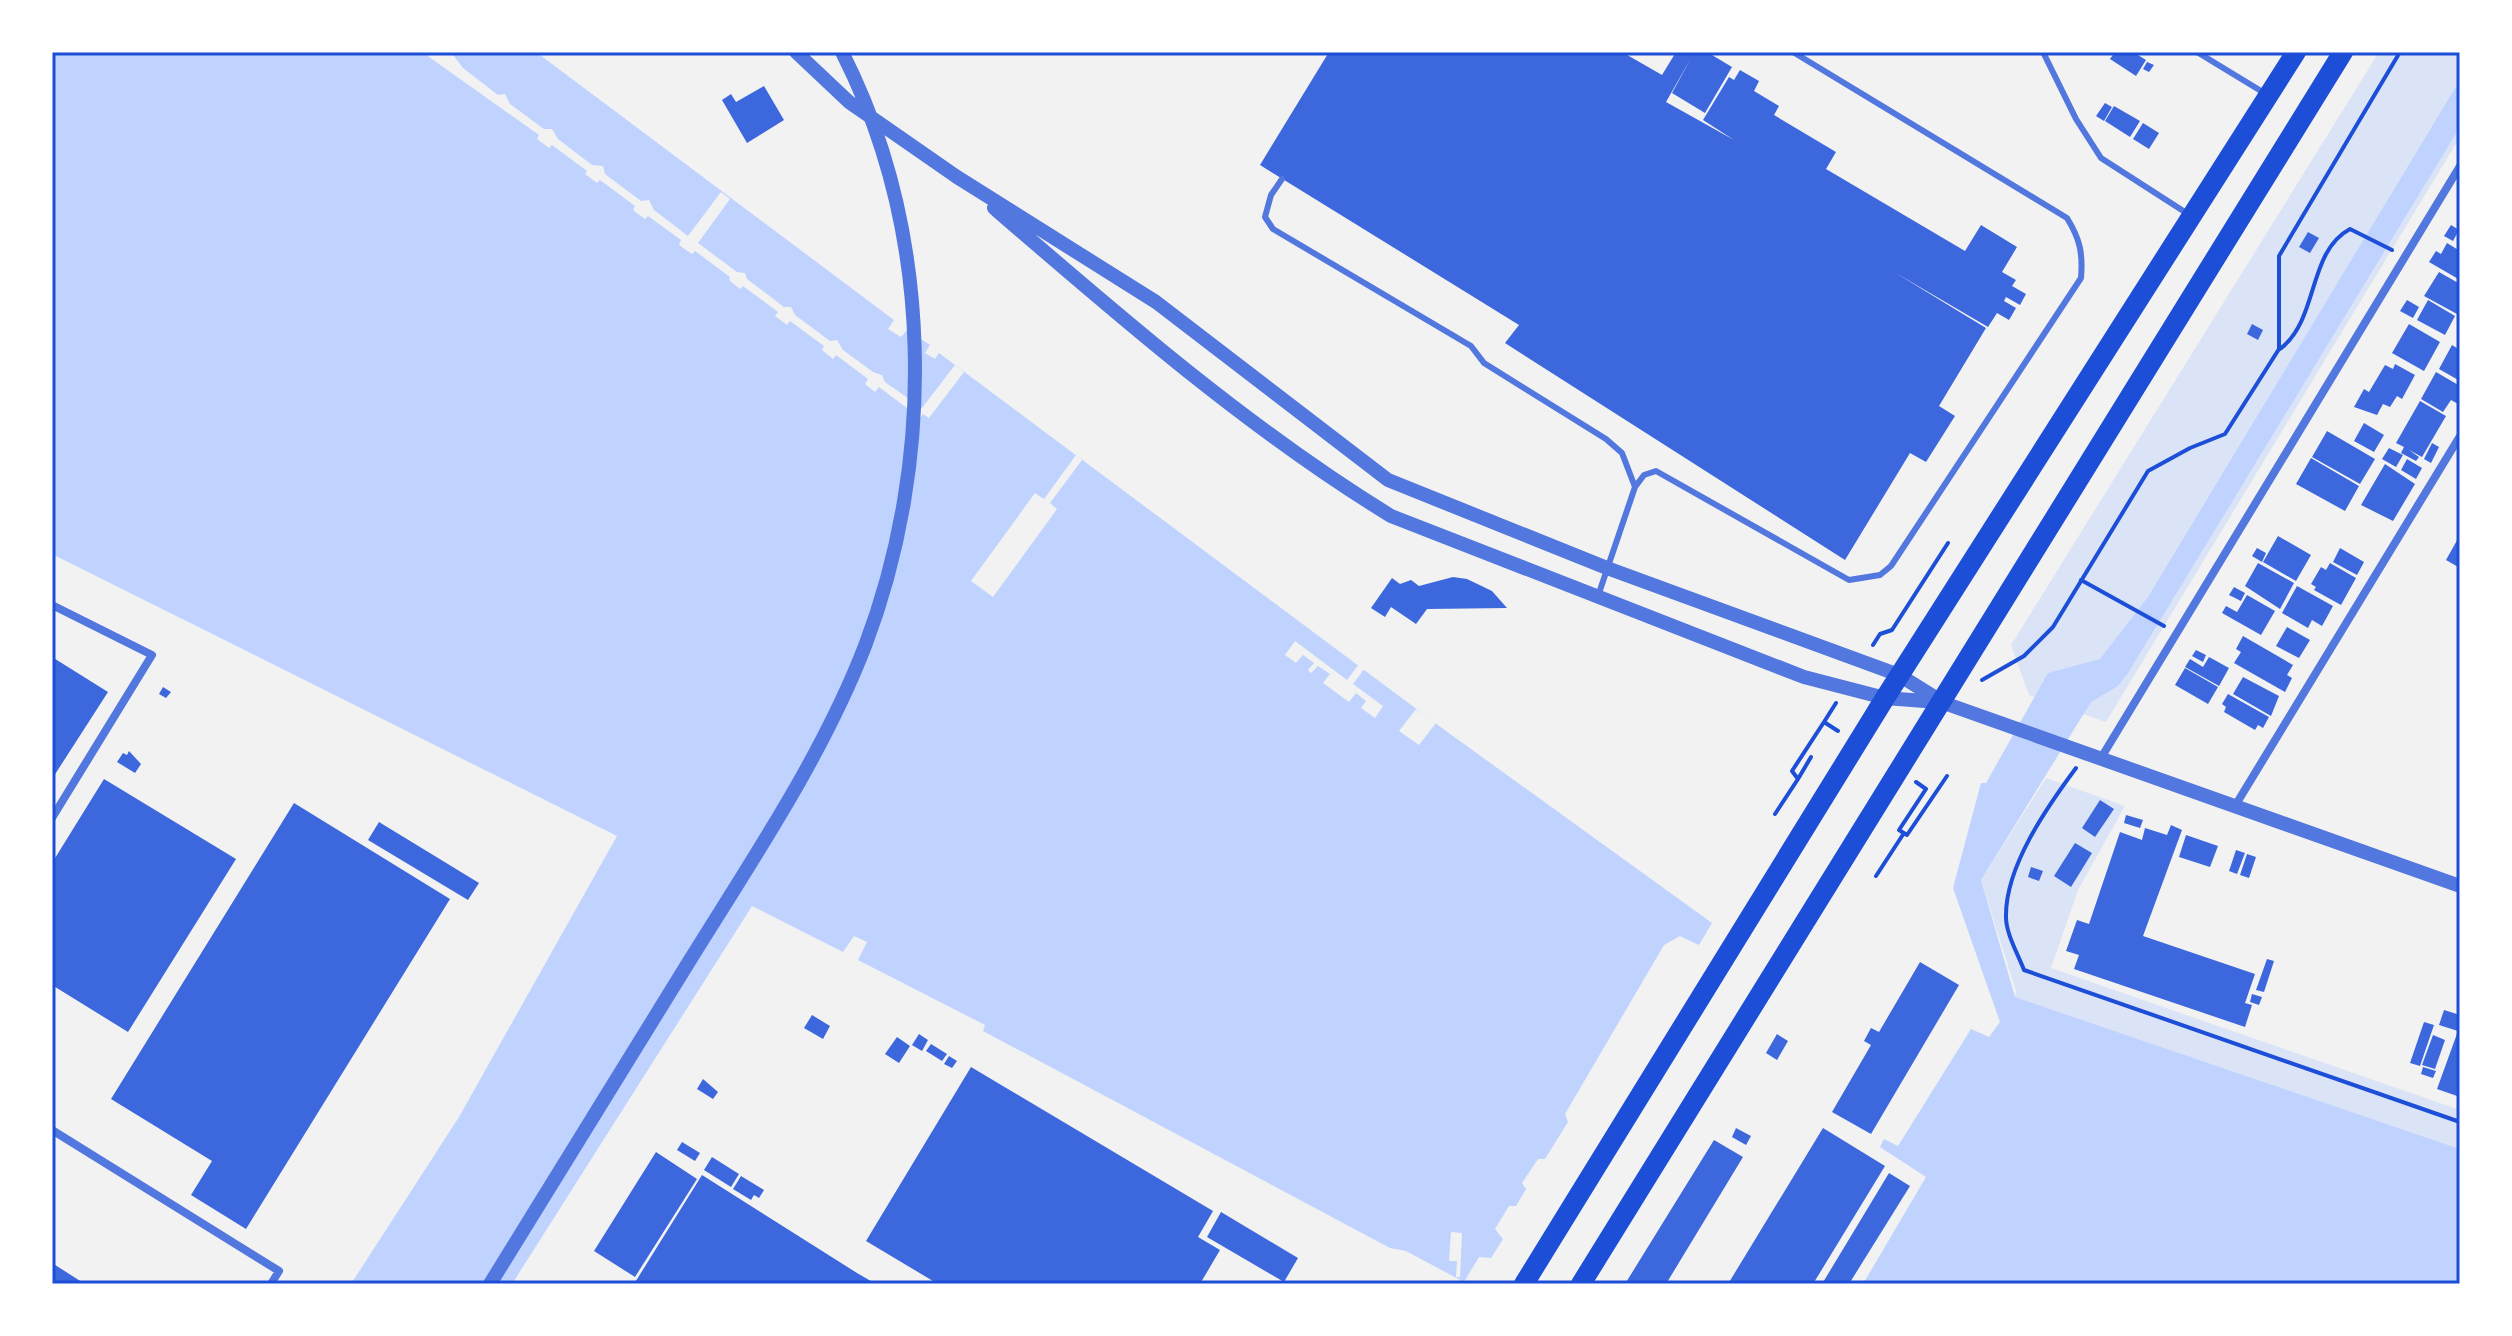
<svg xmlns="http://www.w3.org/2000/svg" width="2512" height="1336" viewBox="0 0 2512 1336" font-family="Manrope,sans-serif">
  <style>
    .green { fill: #dbe4f7 }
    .water { fill: #bfd3fe }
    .pier { fill: #f2f2f2 }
    .building { fill: #3d67dc }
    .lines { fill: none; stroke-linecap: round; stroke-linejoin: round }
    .path { stroke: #1d4ed8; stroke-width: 4 }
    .service { stroke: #5277de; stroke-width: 6 }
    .minor { stroke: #5277de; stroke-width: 8 }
    .tertiary { stroke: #5277de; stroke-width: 14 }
    .primary { stroke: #1d4ed8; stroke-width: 20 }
    .neatline { fill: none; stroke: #1d4ed8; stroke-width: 3 }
  </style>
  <rect width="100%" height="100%" fill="#f2f2f2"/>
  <path class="green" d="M2379 52H2460V137L2106 722 2029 695 2011 645Z
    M2046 778 2125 806 2078 890 2051 968 2460 1110V1149L2015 997 2016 991 1981 880Z"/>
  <path class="water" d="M52 52H536L894 320 888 329 901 337 907 330 930 345 925 353 935 359 939 353 1446 731 1712 923 1699 945 1680 936 1664 945 1565 1114 1568 1122 1545 1159H1538L1522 1183 1526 1189 1516 1206H1509L1495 1229 1503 1239 1491 1258 1479 1257 1464 1282 1406 1251 1390 1248 983 1031 985 1025 858 960 867 942 854 936 843 952 752 906 512 1284H351L459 1117 617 836 52 554Z
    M2460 80V127L2128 673 2118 686 2091 702 1981 880 2015 997 2460 1149V1284H1863L1926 1177 1880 1147 1884 1139 1898 1146 1971 1029 1989 1037 2000 1022 1953 888 1981 783H1986L2048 673 2100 659 2148 597Z"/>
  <path class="pier" d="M422 52H451L463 68 498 95 505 94 510 104 544 129H552L558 139 592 165 603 166 605 174 641 201 649 200 654 210 688 236 721 192 730 199 698 243 737 272 745 273 747 279 784 307H791L795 315 830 341 837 340 843 350 873 372 882 375 885 382 922 408 955 365 964 372 929 418 923 414 920 418 879 387 875 392 865 384 868 379 836 355 833 359 822 350 824 346 790 321 787 325 775 316 778 312 743 286 740 289 729 280 730 277 695 251 692 254 679 245 681 240 648 216 645 219 633 210 635 206 600 180 597 183 585 174 587 171 552 145 549 148 537 139 539 135Z
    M1076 455 1082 460 1050 503 1057 509 993 597 971 581 1035 493 1044 499Z
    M1295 641 1347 680 1359 664 1365 668 1353 684 1383 706 1375 718 1361 708 1366 701 1356 693 1349 702 1323 683 1330 674 1318 666 1311 673 1308 670 1314 663 1303 655 1296 663 1285 655Z
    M1416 709 1436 723 1419 745 1399 731Z
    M1451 1232 1462 1233 1460 1277H1456L1457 1261H1449Z"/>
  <path class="building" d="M1329 52H1622L1662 75 1676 52H1707L1732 67 1705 113 1672 93 1691 58 1666 102 1734 140 1703 120 1729 77 1734 80 1740 70 1759 81 1754 91 1779 106 1774 115 1836 152 1826 169 1965 251 1981 225 2017 247 2002 272 2016 280 2012 286 2026 294 2020 305 2006 297 2004 301 2016 308 2009 320 1997 313 1988 327 1894 272 1986 328 1939 406 1955 416 1926 462 1910 453 1845 560 1505 343 1519 325 1260 165Z
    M2115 52H2133L2146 60 2136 76 2110 59Z
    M2147 62 2154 65 2149 72 2143 69Z
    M764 86 784 120 747 143 722 100 731 94 736 102Z
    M2105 103 2112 107 2104 121 2096 116Z
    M2114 106 2140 121 2130 137 2105 121Z
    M2143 123 2159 133 2149 149 2133 139Z
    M2451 225 2459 230 2453 241 2444 236Z
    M2308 232 2319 238 2310 253 2299 247Z
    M2447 243 2460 251V280L2429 262 2436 251 2441 254Z
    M2439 272 2460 284 2457 314 2424 296Z
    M2407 300 2419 307 2413 318 2400 311Z
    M2428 300 2455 316 2445 335 2417 320Z
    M2252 324 2263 330 2258 340 2247 334Z
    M2409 324 2440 342 2424 371 2392 353Z
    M2452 345 2460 350V381L2439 369Z
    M2395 364 2415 375 2402 399 2397 396 2390 407 2383 404 2377 415 2354 407 2364 389 2369 392 2385 365 2393 369Z
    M2436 372 2460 386V405L2451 400 2443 412 2421 399Z
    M2420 401 2446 416 2422 457 2409 450 2419 457 2416 461 2401 453 2404 447 2396 443Z
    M2364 423 2384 435 2374 452 2354 441Z
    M2327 431 2375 459 2360 484 2312 457Z
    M2432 443 2439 447 2431 463 2424 459Z
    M2389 448 2403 455 2396 467 2382 459Z
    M2311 458 2359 486 2345 511 2296 484Z
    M2407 459 2422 468 2416 479 2401 470Z
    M2385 464 2415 484 2393 521 2361 505Z
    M2460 535V568L2446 560Z
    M2278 536 2311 555 2296 581 2263 562Z
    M2257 548 2266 553 2262 562 2252 556Z
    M2340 548 2364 562 2357 575 2333 562Z
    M2258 563 2294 583 2280 609 2245 586Z
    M2330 563 2356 578 2341 605 2314 590 2316 587 2311 584 2321 567 2326 570Z
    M1453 577 1467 579 1492 591 1507 608 1427 609 1416 624 1391 607 1385 617 1371 608 1392 578 1400 584 1411 580 1419 586Z
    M2297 586 2333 606 2322 626 2312 620 2308 628 2282 613Z
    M2234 587 2245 593 2241 601 2229 595Z
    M2247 595 2275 611 2261 635 2222 613 2226 606 2237 612Z
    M2287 627 2310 640 2299 658 2276 646Z
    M2243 636 2293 665 2287 675 2292 678 2285 692 2234 663 2241 652 2236 649Z
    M2196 650 2206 655 2203 662 2192 656Z
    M52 657 108 692 52 779Z
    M2209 657 2229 668 2219 686 2185 667 2190 659 2203 667Z
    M2185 668 2218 687 2208 704 2175 685Z
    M2243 677 2279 696 2271 716 2233 694Z
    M163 687 171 692 166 698 159 694Z
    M2228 694 2269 717 2263 728 2258 725 2255 730 2224 712 2226 707 2222 704Z
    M129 751 141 764 135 773 117 762 123 753 127 755Z
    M104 779 236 859 128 1032 52 985V863Z
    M2100 800 2114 809 2095 837 2082 828Z
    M294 803 450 899 246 1229 191 1195 212 1161 111 1099Z
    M2126 815 2143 820 2140 828 2124 823Z
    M379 822 479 883 468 900 368 840Z
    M2171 825 2182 830 2143 936 2255 974 2245 1003 2252 1005 2245 1027 2074 969 2079 955 2066 951 2077 920 2089 924 2120 832 2142 840 2145 828 2167 835Z
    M2186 835 2218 846 2210 867 2179 857Z
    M2075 843 2092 853 2071 887 2054 876Z
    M2236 850 2245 853 2237 874 2229 871Z
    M2247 854 2256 857 2249 878 2240 875Z
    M2031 867 2043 871 2039 881 2028 877Z
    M2267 959 2274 961 2264 992 2256 990Z
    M1920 962 1959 985 1871 1134 1832 1112 1871 1045 1864 1041 1871 1028 1879 1032Z
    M2252 994 2262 997 2259 1005 2250 1002Z
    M2444 1010 2460 1015V1097L2437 1089 2458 1031 2439 1025Z
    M812 1015 830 1026 823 1039 804 1028Z
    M2424 1022 2434 1025 2420 1066 2410 1063Z
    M919 1034 928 1040 922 1051 912 1045Z
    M1777 1034 1788 1041 1777 1060 1766 1053Z
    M2433 1035 2445 1040 2435 1069 2422 1065Z
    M897 1037 910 1046 899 1063 885 1054Z
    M931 1044 947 1054 942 1061 926 1051Z
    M949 1056 957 1061 952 1068 944 1064Z
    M971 1067 1213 1211 1198 1237 1220 1250 1200 1284H938L866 1241Z
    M2423 1067 2436 1071 2433 1078 2421 1074Z
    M703 1079 718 1092 713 1099 697 1089Z
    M1736 1128 1751 1136 1746 1145 1732 1137Z
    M1823 1128 1885 1166 1813 1284H1728Z
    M1714 1140 1743 1157 1666 1284H1625Z
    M682 1142 700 1153 695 1161 677 1150Z
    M656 1152 697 1179 635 1277 594 1251Z
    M712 1157 739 1174 731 1187 704 1170Z
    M1889 1173 1910 1186 1849 1284H1822Z
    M702 1175 857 1273 876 1284H634Z
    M741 1176 764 1190 759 1198 754 1195 751 1200 733 1189Z
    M1221 1212 1298 1258 1284 1282 1207 1237Z
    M52 1263 85 1284H52Z"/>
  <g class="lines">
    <path class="path" d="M2280 349C2319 320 2307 252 2350 229L2392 250
      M2081 580 2164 626
      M1873 645 1880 634 1892 630 1948 543
      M1982 680 2024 656 2053 627 2148 471 2190 448 2225 434 2279 349V256L2400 52
      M1836 703 1824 722 1838 731
      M2076 768C2047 807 2005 867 2006 917 2006 934 2018 954 2024 970L2460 1122
      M1798 779 1811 757
      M1916 782 1926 789 1899 830 1907 835 1947 776
      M1775 814 1798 779 1792 771 1824 722
      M1876 876 1904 833"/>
    <path class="service" d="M2043 52 2076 119 2101 158 2188 214
      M2197 52 2266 94
      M1282 179 1271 195 1265 217 1273 229 1471 346 1484 363 1606 439 1622 453 1635 487
      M1598 596 1635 487 1644 475 1656 471 1849 580 1880 575 1891 566 2081 278C2083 253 2080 239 2067 218L1793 52"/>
    <path class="minor" d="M52 605 152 655 52 818
      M2101 758 2460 166
      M2235 806 2460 436
      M52 1130 279 1271 271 1284"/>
    <path class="tertiary" d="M796 52 849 102 957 177 1156 302 1388 480 1607 568 1899 675 1944 703 2460 886
      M994 208C1120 317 1249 429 1391 516L1804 677 1885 698 1938 702
      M490 1284C557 1176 623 1068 690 960 752 860 822 757 865 646 936 459 934 233 842 52"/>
    <path class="primary" d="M1524 1284 1885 698 2296 52
      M1581 1284 2343 52"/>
  </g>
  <rect width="2512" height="1336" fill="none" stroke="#ffffff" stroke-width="108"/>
  <rect x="54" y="54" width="2404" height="1228" class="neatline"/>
</svg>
